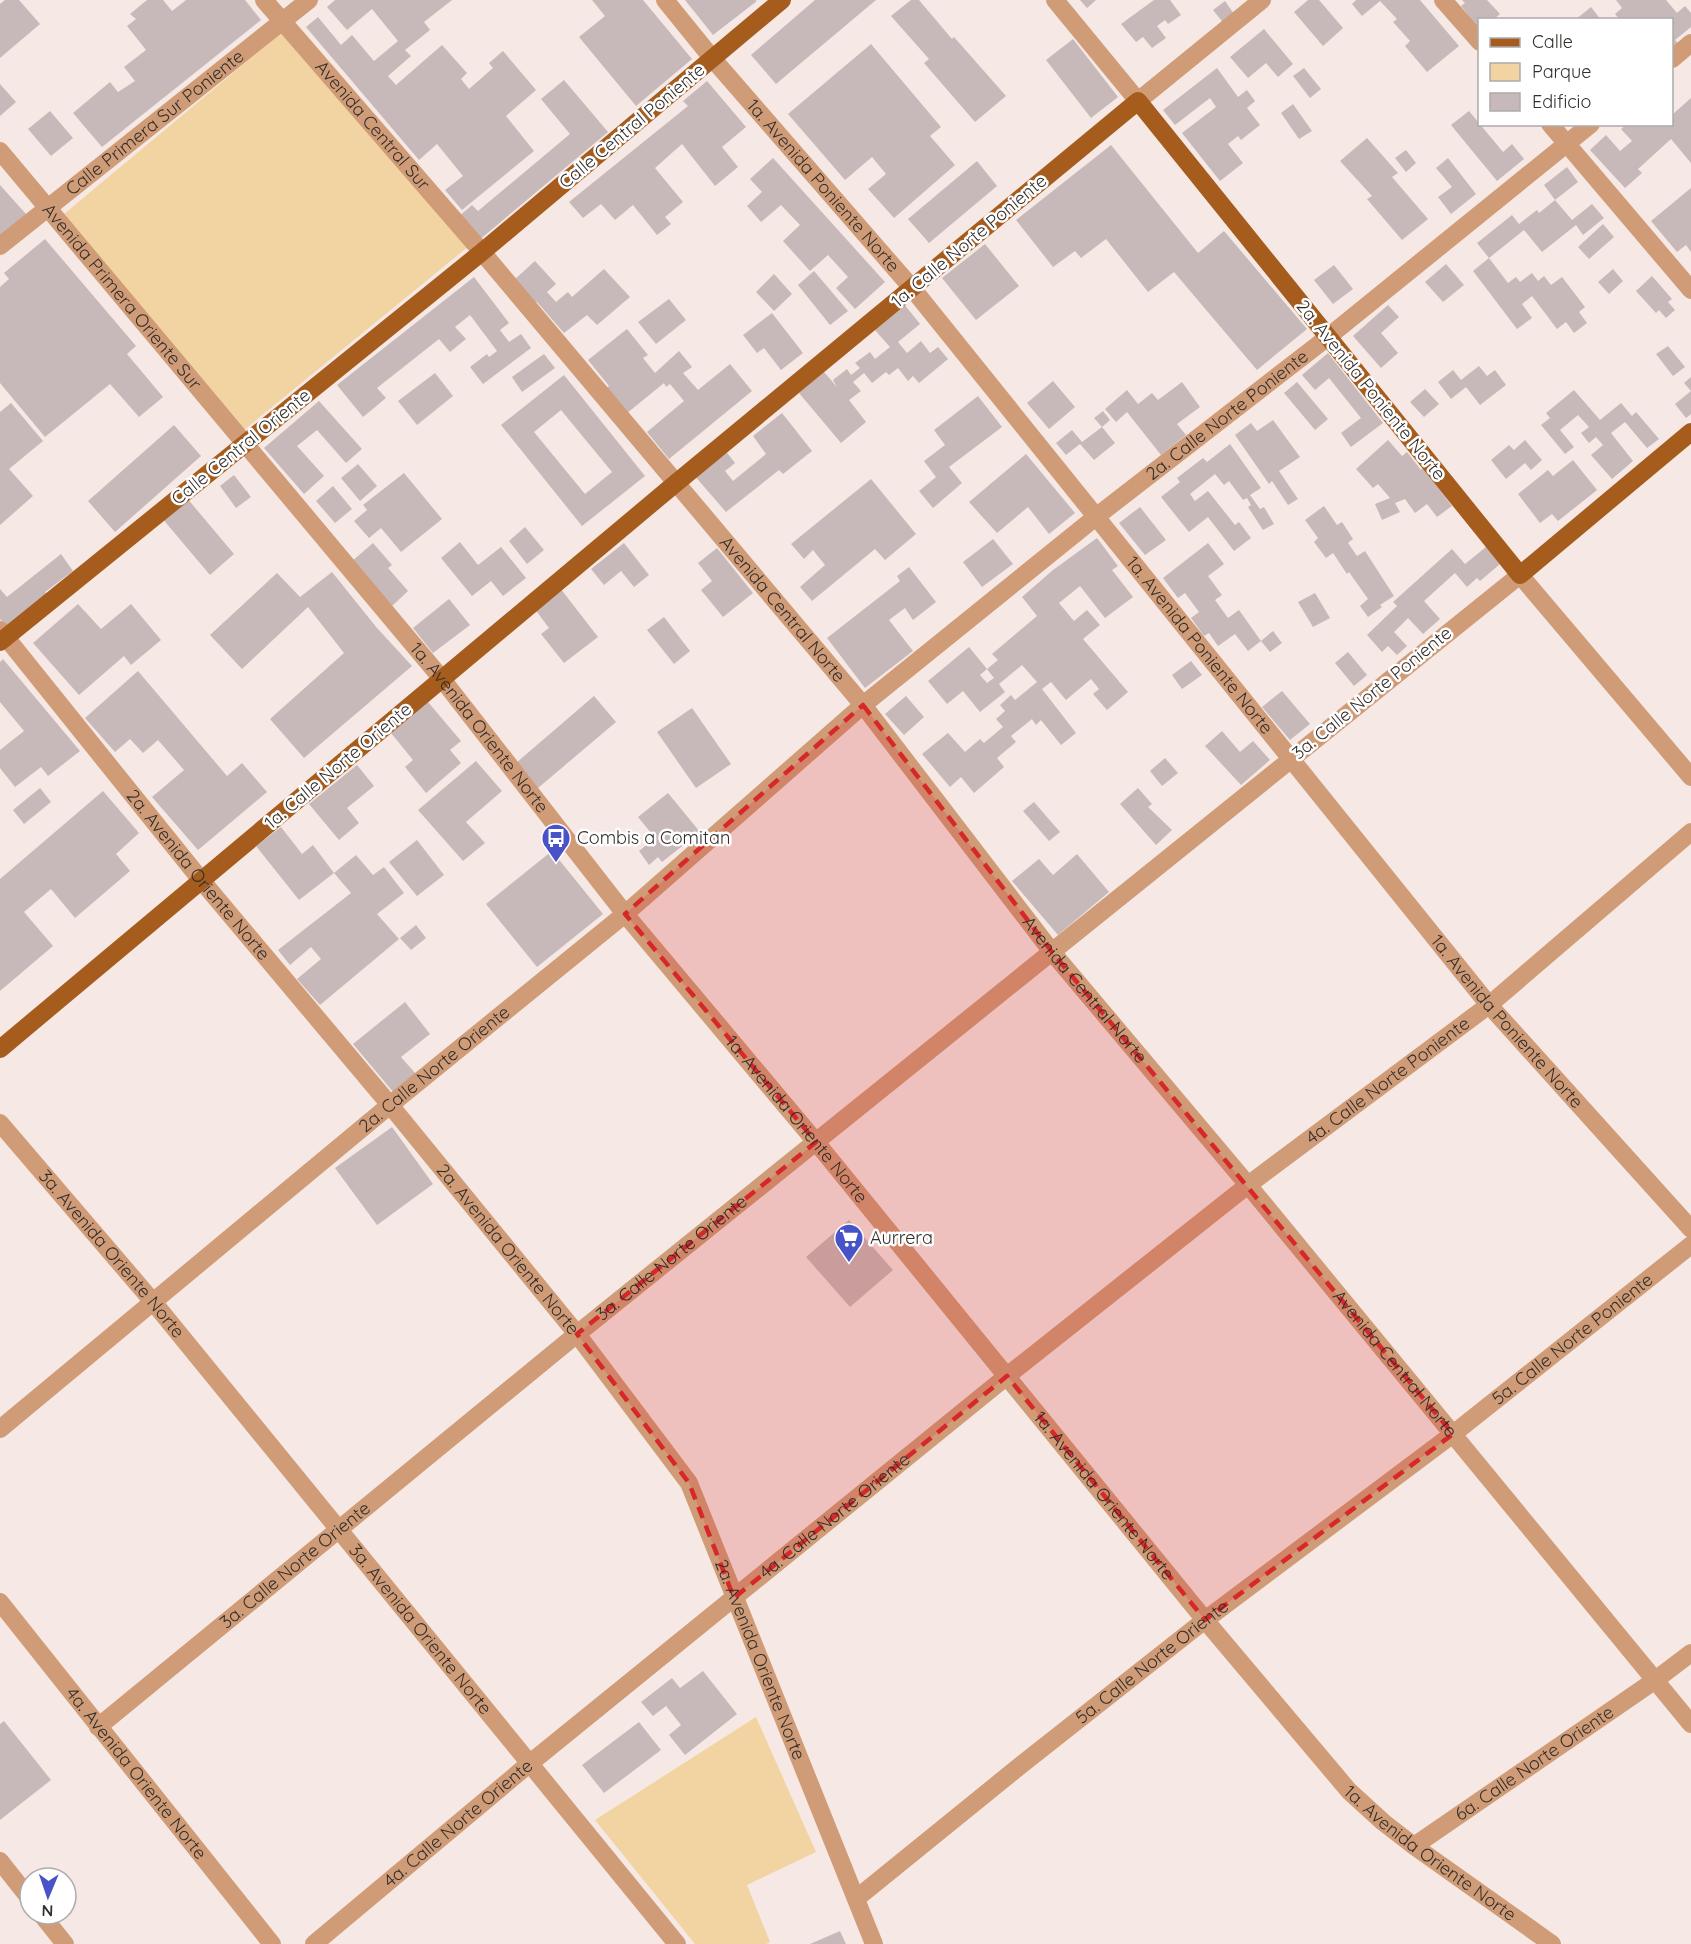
<svg xmlns="http://www.w3.org/2000/svg" width="1691" height="1944" viewBox="0 0 1691 1944" font-family="Quicksand,sans-serif">
  <style>
    .green { fill: #f2d4a2 }
    .building { fill: #c7b9ba; fill-rule: evenodd }
    .lines { fill: none; stroke-linecap: round; stroke-linejoin: round }
    .minor { stroke: #d09c77; stroke-width: 18 }
    .major { stroke: #a55c1c; stroke-width: 18 }
    .marked { fill: #d62828; fill-opacity: 0.2; stroke: #d62828; stroke-width: 4.5; stroke-dasharray: 12 8; stroke-linejoin: round }
    .labels { text-anchor: middle; stroke-width: 5; stroke-linejoin: round; paint-order: stroke }
    .street-label { font-size: 18px; fill: #332e2c; stroke: #fff }
    .poi-label { font-size: 18px; fill: #332e2c; stroke: #fff; text-anchor: start }
  </style>
  <rect width="100%" height="100%" fill="#f6e8e4"/>
  <path class="green" d="M282 32 469 246 244 430 64 214Z
    M756 1717 816 1852 747 1885 770 1942 766 1944H695L595 1820Z"/>
  <path class="building" d="M5 0H19L40 24 0 58V4Z
    M147 0H163L172 11 186 0H245L261 20 102 147 73 113 110 82 118 92 135 81 124 67 146 50 127 26 136 19 130 14Z
    M335 0H452L424 22 430 30 405 50 411 56 388 76 396 85 442 45 467 73 461 79 469 89 493 68 489 63 503 51 536 90 506 116 534 151 462 210 445 190 463 176 437 144 419 160 306 27 318 17 341 45 352 35 374 61 398 41 372 9 347 30 327 7Z
    M592 0H643L692 59 636 106 579 37 605 16Z
    M685 0H755L757 1 713 35Z
    M815 0H876L776 84 751 55Z
    M911 0H919L952 39 954 37 1006 96 975 122 924 63 929 59 891 16Z
    M1080 0H1096L1087 8Z
    M1154 0H1170L1181 15 1168 24 1165 20 1157 26 1166 38 1152 48 1143 37 1136 42 1121 24Z
    M1308 0H1319L1343 28 1323 46 1294 12Z
    M1356 0H1420L1459 46 1427 72 1405 46 1410 41 1393 22 1397 19 1380 1 1362 16 1352 4Z
    M1462 0H1487L1500 14 1493 20H1479V28L1461 6 1465 3Z
    M1616 0H1666L1677 13 1685 6 1691 13V27L1675 40 1680 45 1672 52V20H1620L1615 14 1622 8Z
    M1225 1 1236 17 1225 25 1213 10Z
    M1591 7 1601 20H1575Z
    M1264 29 1293 64 1278 77 1266 63 1248 78 1230 57Z
    M1073 39 1118 97 1091 118 1046 60Z
    M871 44 941 127 930 136 955 165 894 218 868 189 886 174 872 157 845 180 788 114Z
    M1217 68 1238 97 1247 90 1255 101 1247 108 1260 125 1241 140 1238 136 1228 144 1243 163 1220 181 1182 133 1216 107 1210 98 1175 125 1163 110Z
    M1304 68 1321 89 1310 98 1293 76Z
    M564 80 608 132 478 241 457 218 472 205 478 211 570 134 541 99Z
    M707 81 746 127 722 147 738 167 715 186 682 144 655 168 683 202 665 217 671 224 657 235 633 205 615 220 601 204 583 218 569 202 688 106 683 101Z
    M0 84 16 102 0 116Z
    M1691 98V163L1671 139 1638 169 1642 173 1625 188 1590 150 1606 135 1620 151 1632 141 1621 129 1627 124H1672V115Z
    M1293 104 1312 131 1299 139 1281 113Z
    M50 111 73 138 51 156 28 129Z
    M1469 111 1503 152 1512 144 1524 159 1497 181 1451 125Z
    M1367 138 1398 173 1392 177 1428 219 1402 240 1367 199 1372 196 1340 161Z
    M1111 145 1198 253 1224 231 1307 329 1257 370 1174 272 1148 292 1106 239 1081 258 1075 251 1053 267 1016 220Z
    M1406 150 1416 163 1406 172 1395 158Z
    M773 158 885 282 855 309 836 288 848 277 828 255 810 271 783 241 800 225 781 205 761 222 747 206 762 192 750 179Z
    M1448 158 1476 194 1451 214 1438 197 1452 187 1436 168Z
    M977 161 997 186 929 243 908 219Z
    M1567 167 1578 182 1555 200 1544 185Z
    M0 185 26 214 0 238Z
    M1691 188V252L1686 245 1677 252 1651 221Z
    M1555 200 1572 220 1592 204 1604 218 1583 235 1576 225 1542 252 1524 230 1489 258 1477 243 1512 215 1519 224 1537 210 1539 213Z
    M1603 224 1614 237 1589 259 1578 247Z
    M45 239 136 346 127 354 163 397 139 417 110 384 45 437 0 383V287L9 279 4 273Z
    M985 244 1019 286 976 320 942 278Z
    M1489 258 1508 283 1516 277 1520 282 1532 273 1538 281 1544 276 1551 285 1562 277 1585 307 1579 312 1587 323 1574 333 1566 322 1557 329 1532 296 1522 304 1532 318 1517 329 1473 271Z
    M535 261 556 284 547 292 556 302 568 292 572 297 604 269 630 297 597 325 587 315 564 333 537 302 535 303 514 280Z
    M1446 264 1464 285 1443 302 1425 282Z
    M1334 265 1353 289 1333 304 1314 280Z
    M1613 269 1623 281 1609 294 1598 282Z
    M814 271 848 311 830 325 798 285Z
    M774 274 792 294 774 311 756 292Z
    M1652 276 1672 299 1668 302 1675 310 1666 318 1659 310 1656 313 1636 291Z
    M474 277 509 323 500 330 509 342 521 334 531 348 483 384 470 367 487 354 489 357 497 351 470 315 455 327 466 339 450 352 439 339 377 388 386 398 363 417 337 385Z
    M669 299 686 320 656 344 638 322Z
    M904 304 920 324 898 342 907 353 921 341 930 353 938 347 948 359 919 383 913 376 908 381 898 368 889 375 886 372 872 383 864 373 853 382 861 391 849 400 866 422 841 443 799 393 824 372 837 387 833 380 847 369 851 375 860 368 855 363 870 352 875 359 890 347 874 329Z
    M1388 305 1399 317 1381 333 1398 353 1381 368 1353 336Z
    M772 313 803 353 781 370 764 348 757 353 743 335Z
    M627 329 648 355 643 358 655 373 679 351 692 367 683 373 698 390 730 364 752 391 669 459 647 432 684 401 670 384 666 387 664 383 626 414 605 389 609 386 588 360Z
    M1668 346 1685 367 1673 376 1656 354Z
    M1328 353 1383 423 1351 447 1341 433 1361 418 1329 378 1315 390 1302 375Z
    M544 354 555 368 522 392 512 377Z
    M1479 366 1487 376 1495 370 1506 385 1480 405 1466 387 1451 399 1438 382 1453 370 1461 380Z
    M435 373 453 396 417 425 398 401Z
    M564 375 645 476 582 526 501 425ZM561 410 612 472 585 494 534 432Z
    M1691 377V414L1686 418 1675 404 1691 391 1684 383Z
    M1053 381 1075 407 1049 429 1027 403Z
    M1182 382 1200 407 1177 424 1186 435 1161 455 1127 412 1116 422 1105 409 1127 390 1138 404 1152 393 1158 400Z
    M1297 382 1328 419 1315 430 1284 393Z
    M1425 389 1439 404 1424 417 1410 402Z
    M1574 390 1600 420 1621 403 1632 416 1636 412 1659 439 1647 448 1625 422 1611 433 1633 461 1612 479 1591 455 1603 445 1596 437 1589 443 1581 433 1589 427 1578 415 1560 430 1574 447 1565 454 1541 425 1550 418 1546 413Z
    M978 396 1002 427 949 467 962 483 933 508 919 491 936 477 924 461 945 445 934 430Z
    M319 401 362 449 346 463 317 430 297 446 324 476 304 494 264 448Z
    M11 403 43 441 9 469 33 496 0 525V412Z
    M1103 411 1110 420 1102 427 1094 418Z
    M782 413 812 451 783 474 779 470 726 512 693 474 724 449 735 463 725 471 733 481 766 454 753 436Z
    M1273 420 1300 457 1279 471 1298 499 1288 505 1272 481 1269 484 1235 435 1251 423 1257 431Z
    M174 425 201 456 115 532 88 501Z
    M1102 427 1115 443 1094 460 1080 444 1066 455 1056 443 1072 430 1082 442Z
    M1388 440 1402 456 1407 452 1421 470 1423 468 1452 506 1437 517 1427 504 1415 513 1405 499 1395 503 1400 512 1382 520 1375 504 1390 498 1378 484 1373 488 1356 469Z
    M1525 440 1542 460 1531 470 1525 463 1506 479 1491 460 1509 445 1514 450Z
    M1230 444 1261 488 1250 495 1260 509 1264 507 1274 524 1263 530 1248 507 1251 505 1247 498 1243 500 1229 481 1224 485 1215 474 1190 494 1195 501 1208 491 1235 525 1239 522 1251 538 1234 551 1208 517 1189 532 1161 497 1180 482 1177 478 1203 458 1207 462Z
    M1026 454 1075 513 1049 534 1028 507 997 533 969 502Z
    M1573 460 1597 490 1558 521 1552 514 1540 523 1518 494 1548 470 1553 476Z
    M358 464 377 486 360 501 341 478Z
    M404 473 442 519 401 552 381 528 369 538 354 521 367 510 363 505Z
    M234 475 251 497 236 508 220 486Z
    M871 479 916 534 885 560 875 549 812 601 800 587 825 565 813 550 804 559 791 544Z
    M333 486 352 509 335 523 316 501Z
    M186 497 234 554 210 575 161 517Z
    M1324 506 1337 525 1342 522 1353 539 1348 543 1357 556 1365 551 1394 596 1380 605 1382 607 1368 617 1360 606 1368 599 1349 572 1347 574 1333 553 1326 558 1314 542 1318 538 1305 520Z
    M1140 507 1166 540 1145 555 1119 523Z
    M525 527 544 550 527 564 509 541Z
    M1097 538 1118 566 1112 570 1133 597 1105 618 1080 586 1059 603 1074 621 1087 610 1100 625 1083 639 1128 692 1107 710 1093 694 1099 689 1091 679 1066 700 1051 682 1042 689 1076 733 1061 745 1041 720 1036 725 1032 719 1011 736 1016 742 997 758 1004 767 974 793 961 777 950 787 922 754 948 733 965 752 980 739 984 743 1003 727 996 719 1005 711 1000 705 1011 695 1015 700 1037 682 1022 665 999 684 1005 692 980 712 963 691 947 704 928 681 969 647 987 669 998 660 992 654 1037 616 1022 597 1053 570ZM987 669 994 678 987 683 980 675Z
    M993 539 1013 564 982 587 963 562Z
    M460 542 478 565 501 547 526 578 503 596 491 581 472 596 441 558Z
    M373 543 392 565 388 568 408 591 391 607 351 562Z
    M624 543 649 575 634 587 621 571 604 585 591 569Z
    M1208 543 1224 564 1208 576 1222 595 1215 600 1228 618 1239 610 1261 641 1248 651 1235 634 1218 646 1209 633 1204 636 1191 618 1199 612 1185 593 1178 598 1163 578Z
    M1486 547 1500 564 1480 581 1477 578 1467 587 1455 573 1424 601 1440 619 1423 634 1408 618 1394 632 1407 646 1397 655 1388 646 1382 652 1367 635 1397 606 1393 602 1452 549 1465 564Z
    M717 548 753 593 723 617 701 590 712 581 698 563Z
    M61 554 73 571 45 592 48 595 8 628 0 619V589L7 597Z
    M909 567 936 602 913 620 905 608 889 620 913 651 865 688 827 638 900 581 897 576Z
    M332 572 377 628 412 666 304 758 270 719 344 653 308 607 242 669 210 635 277 573 300 597Z
    M560 588 598 637 564 663 541 634 549 628 534 608Z
    M1315 593 1330 618 1313 627 1298 602Z
    M449 599 470 625 433 653 413 628Z
    M78 604 101 629 131 604 161 640 131 665 124 656 79 695 33 643Z
    M664 617 690 651 674 664 647 630Z
    M1273 631 1282 643 1270 652 1261 641Z
    M1348 652 1367 675 1354 686 1335 663Z
    M3 659 80 751 48 776 41 767 15 787 0 768V750L24 731 0 702V662Z
    M1191 661 1202 675 1182 689 1172 675Z
    M138 671 227 776 242 763 267 792 198 850 152 797 184 770 158 740 143 753 130 739 115 752 85 718Z
    M1282 691 1310 724 1290 740 1262 707Z
    M594 696 616 722 538 788 516 763Z
    M906 696 924 717 904 735 885 714Z
    M428 702 461 741 450 750 461 763 426 793 405 767 413 760 391 733Z
    M692 708 731 764 696 788 657 732Z
    M1222 731 1240 752 1253 741 1270 760 1241 785 1205 746Z
    M1165 758 1178 773 1162 786 1150 771Z
    M476 761 502 791 466 822 485 843 463 861 418 810Z
    M357 765 374 786 347 808 359 823 339 840 309 804Z
    M40 788 51 802 24 824 13 810Z
    M1138 788 1152 804 1148 807 1172 830 1156 845 1120 804Z
    M103 791 139 833 116 854 130 871 75 918 51 889 24 912 53 946 0 991V879Z
    M668 793 700 832 662 862 658 857 649 865 639 851 655 838 638 817Z
    M1034 802 1060 832 1049 841 1023 811Z
    M281 827 302 854 313 845 334 873 299 900 256 846Z
    M417 840 444 875 417 896 389 862Z
    M552 851 603 914 537 967 486 904Z
    M1077 854 1109 892 1058 935 1012 881 1039 859 1053 875Z
    M356 855 373 875 384 867 404 893 377 914 399 939 320 1005 297 979 321 959 311 947 290 965 278 950 351 893 334 873Z
    M416 925 426 938 411 950 400 938Z
    M405 1002 430 1034 401 1057 416 1074 394 1093 353 1044Z
    M392 1127 433 1184 377 1225 335 1168Z
    M849 1220 893 1270 850 1307 806 1257Z
    M703 1671 737 1714 685 1755 669 1735 681 1725 666 1706 653 1716 641 1702 672 1678 680 1688Z
    M4 1721 51 1780 0 1820V1724Z
    M639 1722 661 1750 604 1793 582 1765Z
    M840 1931 846 1944H810Z"/>
  <g class="lines">
    <g class="minor">
      <path id="s1" d="M264 0 482 252 863 705 1052 952 1248 1185 1691 1724"/>
      <path id="s2" d="M665 0 712 58 912 288 1489 1005 1691 1229"/>
      <path d="M1055 0 1138 101 1262 0"/>
      <path d="M1443 0 1480 42"/>
      <path d="M1672 59 1691 43"/>
      <path d="M1550 124 1691 290"/>
      <path id="s3" d="M0 151 442 679 625 914 816 1142 1205 1620 1349 1791 1383 1822 1414 1846 1552 1944"/>
      <path id="s4" d="M0 246 309 0"/>
      <path id="s5" d="M0 630 201 880 390 1105 577 1334 689 1483 874 1944"/>
      <path id="s6" d="M0 1123 154 1303 677 1944"/>
      <path id="s7" d="M0 1429 390 1105 625 914 863 705 1097 516 1328 337 1591 124"/>
      <path id="s8" d="M0 1602 272 1944"/>
      <path id="s9" d="M98 1727 577 1334 1520 575 1691 777"/>
      <path id="s10" d="M1414 1846 1654 1681 1691 1653"/>
      <path d="M0 1861 30 1899"/>
      <path id="s11" d="M857 1898 1021 1765 1205 1620 1453 1434 1691 1245"/>
      <path d="M41 1914 65 1944"/>
      <path id="s12" d="M314 1944 529 1764 1007 1376 1248 1185 1489 1005 1691 832"/>
    </g>
    <path class="major" d="M0 642 482 252 782 0
      M0 1049 676 483 1138 101 1520 575 1691 432"/>
  </g>
  <path class="marked" d="M863 705 1052 952 1453 1434 1205 1620 1007 1376 734 1598 689 1483 577 1334 816 1142 625 914Z"/>
  <defs>
    <g id="bus-pin" transform="scale(1.5)"><path d="M0 17L-7.5 6A9.5 9.5 0 1 1 7.5 6Z" fill="#4953c8" stroke="#fff"/><path d="M-5-6H5V4H4V6H2V4H-2V6H-4V4H-5ZM-3.5-4V0h7V-4ZM-3.5 1.2v1.5H-2V1.2ZM2 1.2v1.5H3.5V1.2Z" fill="#fff"/></g>
    <g id="supermarket-pin" transform="scale(1.5)"><path d="M0 17L-7.5 6A9.5 9.5 0 1 1 7.5 6Z" fill="#4953c8" stroke="#fff"/><path d="M-6-5.5h2.5l.6 2H6L4.5 2H-2.5L-4.4-4H-6ZM-1.5 3.2a1.3 1.3 0 1 0 .1 0ZM3 3.2a1.3 1.3 0 1 0 .1 0Z" fill="#fff"/></g>
  </defs>
  <g fill-rule="evenodd">
    <use href="#bus-pin" x="556" y="838"/>
    <use href="#supermarket-pin" x="849" y="1238"/>
  </g>
  <g class="labels">
    <g class="street-label">
      <text dy="6" stroke="none"><textPath href="#s4" startOffset="198">Calle Primera Sur Poniente</textPath></text>
      <text dy="6" stroke="none"><textPath href="#s1" startOffset="166">Avenida Central Sur</textPath></text>
      <text transform="translate(632 126) rotate(-40)" y="6">Calle Central Poniente</text>
      <text dy="6" stroke="none"><textPath href="#s2" startOffset="244">1a. Avenida Poniente Norte</textPath></text>
      <text transform="translate(969 241) rotate(-40)" y="6">1a. Calle Norte Poniente</text>
      <text dy="6" stroke="none"><textPath href="#s3" startOffset="190">Avenida Primera Oriente Sur</textPath></text>
      <text transform="translate(1371 390) rotate(51)" y="6">2a. Avenida Poniente Norte</text>
      <text dy="6" stroke="none"><textPath href="#s7" startOffset="1592">2a. Calle Norte Poniente</textPath></text>
      <text transform="translate(241 447) rotate(-39)" y="6">Calle Central Oriente</text>
      <text dy="6" stroke="none"><textPath href="#s1" startOffset="800">Avenida Central Norte</textPath></text>
      <text dy="6" stroke="none"><textPath href="#s2" startOffset="838">1a. Avenida Poniente Norte</textPath></text>
      <text transform="translate(1372 693) rotate(-39)" y="6">3a. Calle Norte Poniente</text>
      <text dy="6" stroke="none"><textPath href="#s3" startOffset="750">1a. Avenida Oriente Norte</textPath></text>
      <text transform="translate(338 766) rotate(-40)" y="6">1a. Calle Norte Oriente</text>
      <text dy="6" stroke="none"><textPath href="#s5" startOffset="315">2a. Avenida Oriente Norte</textPath></text>
      <text dy="6" stroke="none"><textPath href="#s1" startOffset="1286">Avenida Central Norte</textPath></text>
      <text dy="6" stroke="none"><textPath href="#s2" startOffset="1324">1a. Avenida Poniente Norte</textPath></text>
      <text dy="6" stroke="none"><textPath href="#s7" startOffset="564">2a. Calle Norte Oriente</textPath></text>
      <text dy="6" stroke="none"><textPath href="#s12" startOffset="1378">4a. Calle Norte Poniente</textPath></text>
      <text dy="6" stroke="none"><textPath href="#s3" startOffset="1254">1a. Avenida Oriente Norte</textPath></text>
      <text dy="6" stroke="none"><textPath href="#s5" startOffset="801">2a. Avenida Oriente Norte</textPath></text>
      <text dy="6" stroke="none"><textPath href="#s6" startOffset="172">3a. Avenida Oriente Norte</textPath></text>
      <text dy="6" stroke="none"><textPath href="#s9" startOffset="741">3a. Calle Norte Oriente</textPath></text>
      <text dy="6" stroke="none"><textPath href="#s11" startOffset="908">5a. Calle Norte Poniente</textPath></text>
      <text dy="6" stroke="none"><textPath href="#s1" startOffset="1772">Avenida Central Norte</textPath></text>
      <text dy="6" stroke="none"><textPath href="#s3" startOffset="1740">1a. Avenida Oriente Norte</textPath></text>
      <text dy="6" stroke="none"><textPath href="#s12" startOffset="674">4a. Calle Norte Oriente</textPath></text>
      <text dy="6" stroke="none"><textPath href="#s9" startOffset="255">3a. Calle Norte Oriente</textPath></text>
      <text dy="6" stroke="none"><textPath href="#s6" startOffset="658">3a. Avenida Oriente Norte</textPath></text>
      <text dy="6" stroke="none"><textPath href="#s5" startOffset="1287">2a. Avenida Oriente Norte</textPath></text>
      <text dy="6" stroke="none"><textPath href="#s11" startOffset="378">5a. Calle Norte Oriente</textPath></text>
      <text dy="6" stroke="none"><textPath href="#s10" startOffset="146">6a. Calle Norte Oriente</textPath></text>
      <text dy="6" stroke="none"><textPath href="#s8" startOffset="219">4a. Avenida Oriente Norte</textPath></text>
      <text dy="6" stroke="none"><textPath href="#s12" startOffset="188">4a. Calle Norte Oriente</textPath></text>
      <text dy="6" stroke="none"><textPath href="#s3" startOffset="2226">1a. Avenida Oriente Norte</textPath></text>
    </g>
    <g class="poi-label">
      <text x="577" y="844">Combis a Comitan</text>
      <text x="870" y="1244">Aurrera</text>
    </g>
  </g>
  <rect x="1478" y="18" width="195" height="108" fill="#ffffff" stroke="#adabab" stroke-width="1.5"/>
  <rect x="1490" y="38" width="30" height="9" fill="#a55c1c" stroke="#adabab" stroke-width="1.5"/>
  <text x="1532" y="48" font-size="18" fill="#332e2c">Calle</text>
  <rect x="1490" y="63" width="30" height="18" fill="#f2d4a2" stroke="#adabab" stroke-width="1.5"/>
  <text x="1532" y="78" font-size="18" fill="#332e2c">Parque</text>
  <rect x="1490" y="93" width="30" height="18" fill="#c7b9ba" stroke="#adabab" stroke-width="1.5"/>
  <text x="1532" y="108" font-size="18" fill="#332e2c">Edificio</text>
  <g transform="translate(48 1896) rotate(182)"><circle r="28" fill="#ffffff" stroke="#adabab" stroke-width="1.5"/>
  <path d="M0-4.5L10 22L0 15L-10 22Z" fill="#4953c8"/>
  <text y="-9" font-size="16" font-weight="bold" text-anchor="middle" fill="#332e2c">N</text>
  </g>
</svg>
